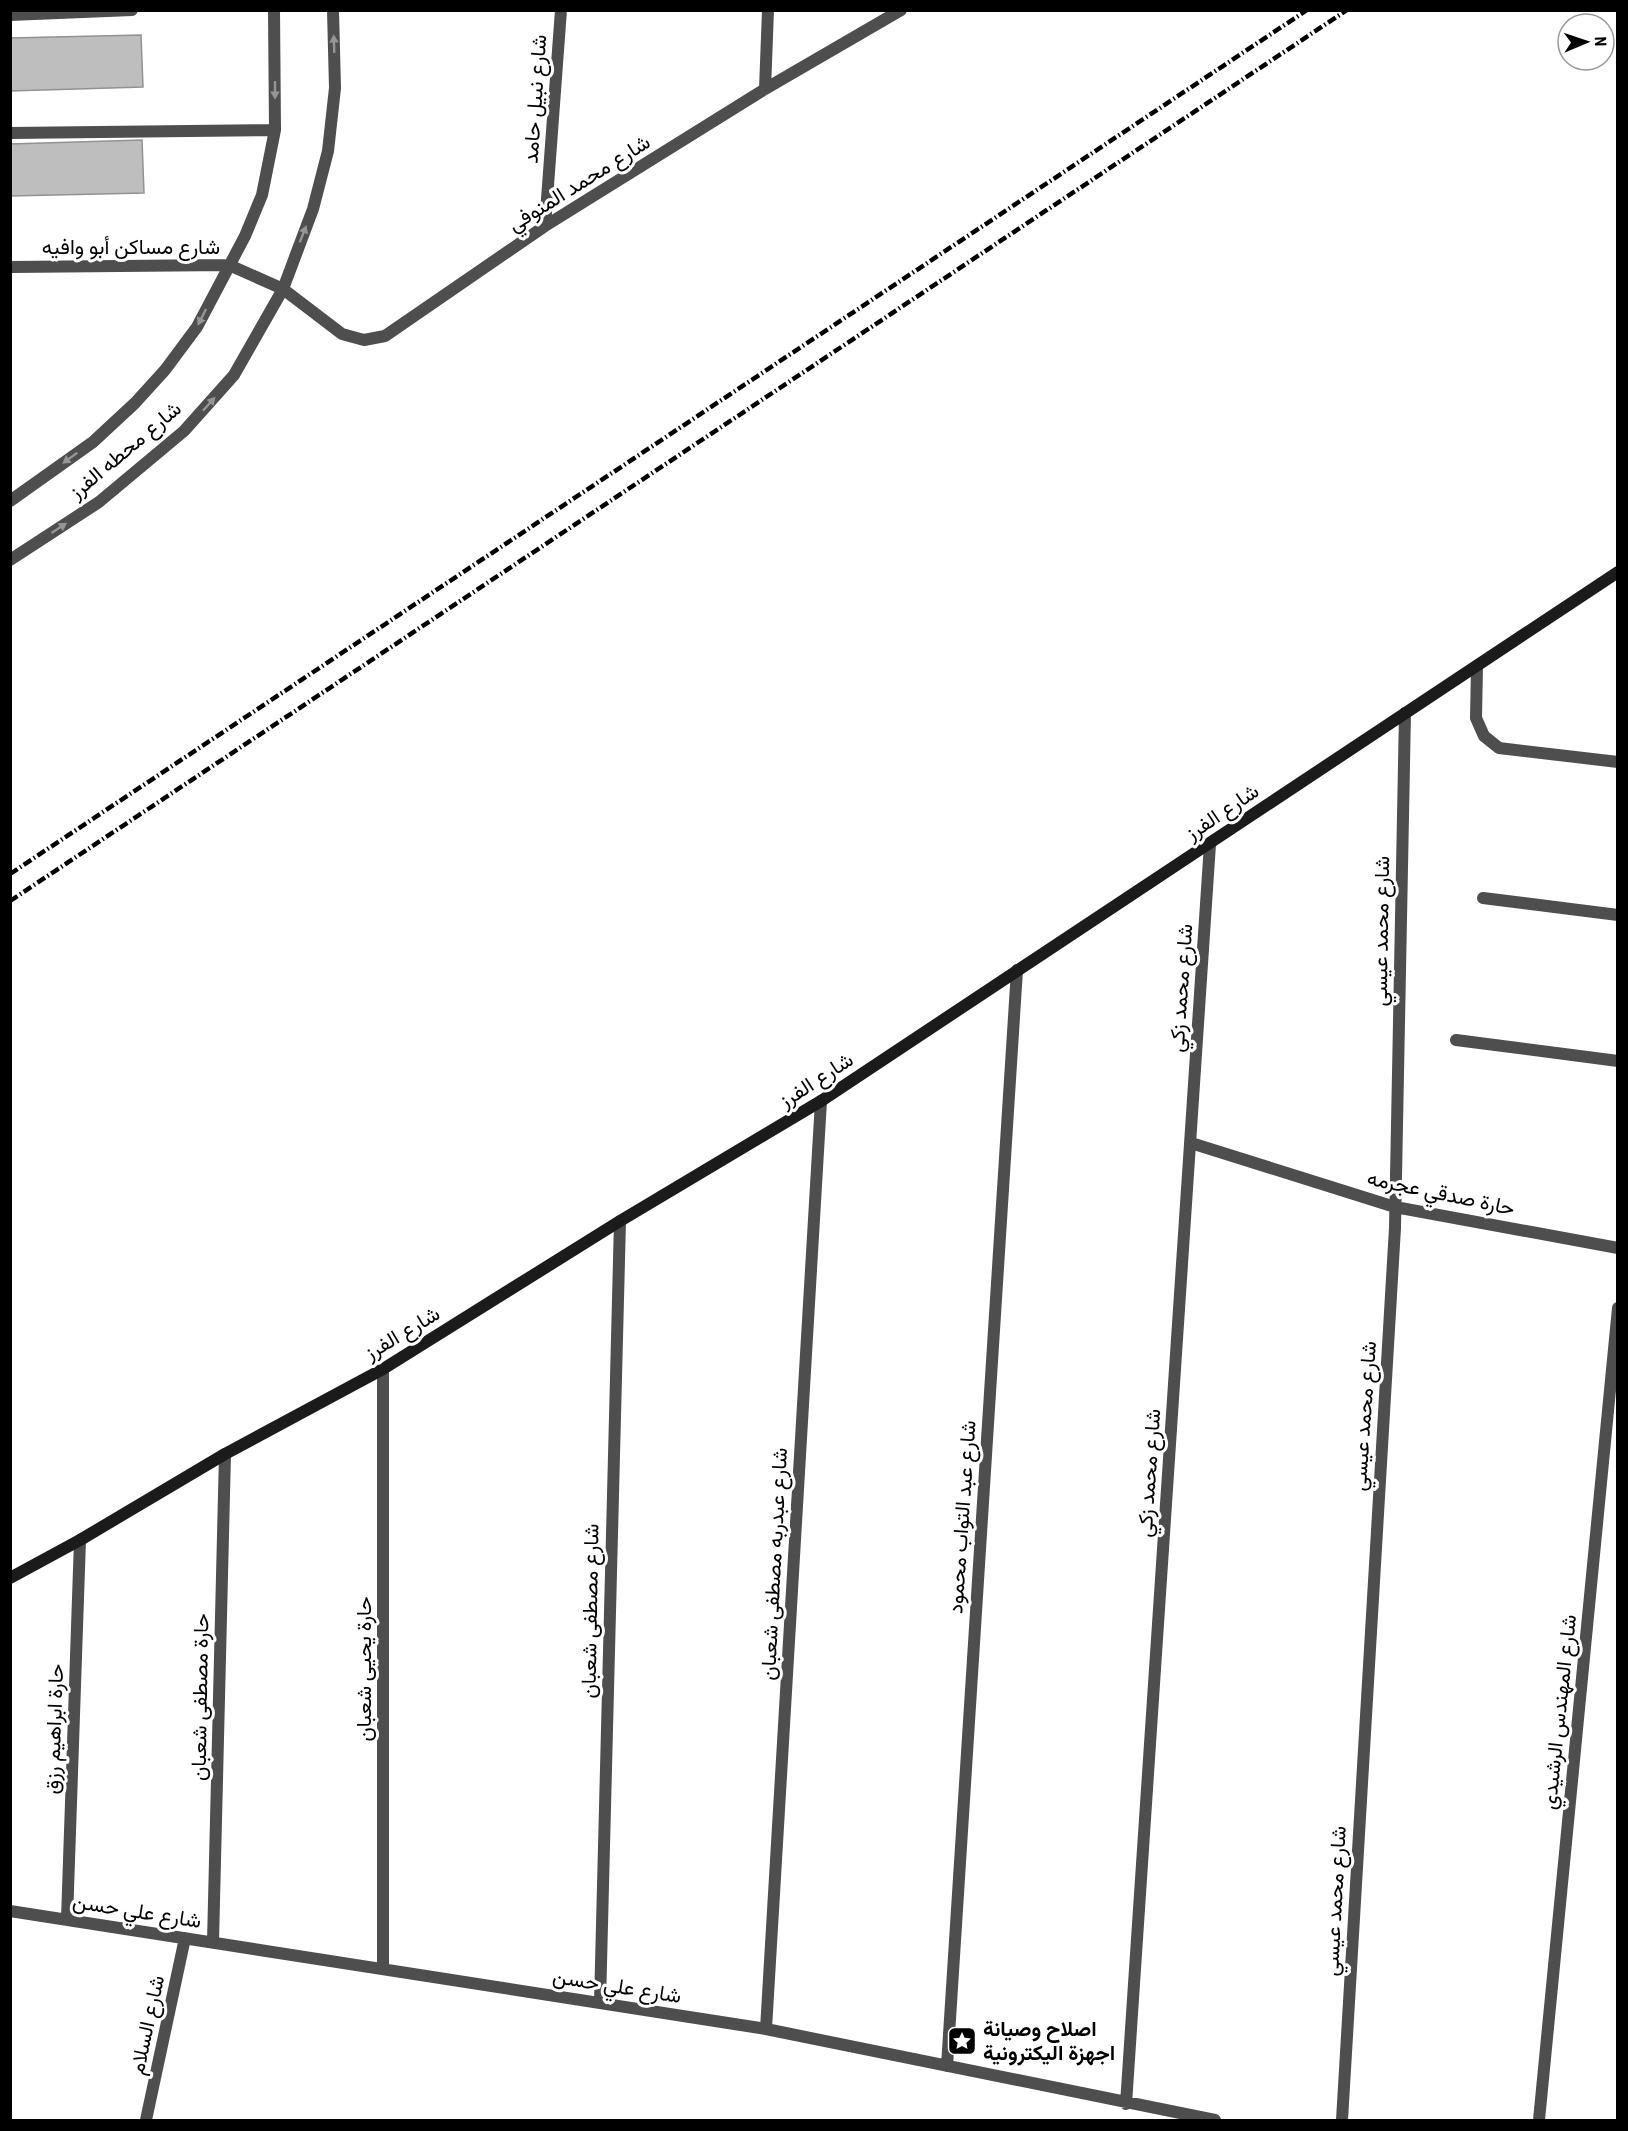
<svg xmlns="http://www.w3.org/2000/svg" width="1628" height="2131" viewBox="0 0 1628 2131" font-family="'Roboto Condensed',Vazirmatn,sans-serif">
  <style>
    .building { fill: #bebebe; stroke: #929292; stroke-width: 1.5 }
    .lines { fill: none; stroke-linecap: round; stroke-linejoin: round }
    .street { stroke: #4e4e4e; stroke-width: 12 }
    .secondary { stroke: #1b1b1b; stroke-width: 12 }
    .rail { stroke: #000; stroke-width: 4.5; stroke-dasharray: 9 3 1.5 3; stroke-linecap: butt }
    .oneway { fill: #959595 }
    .labels { text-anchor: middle; stroke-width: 6; stroke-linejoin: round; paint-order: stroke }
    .street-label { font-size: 21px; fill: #000; stroke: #fff }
    .poi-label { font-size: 21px; font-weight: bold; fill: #000; stroke: #fff; text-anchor: start }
  </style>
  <rect width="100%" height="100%" fill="#fff"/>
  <path class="building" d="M141 35 143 87 10 91V38Z
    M142 140 144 193 10 196V144Z"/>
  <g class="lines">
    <path class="street" d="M10 15 132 10
      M765 89 768 10
      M10 133 275 130
      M545 226 561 10
      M10 267 229 265 283 289 342 334 364 340 385 336 545 226 765 89 901 10
      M10 501 93 442 135 403 165 370 197 327 245 236 262 195 275 130 274 10
      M10 560 99 502 184 431 234 375 283 289 313 209 328 151 335 88 333 10
      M1477 666 1476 718 1484 736 1499 748 1618 762
      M1483 898 1618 915
      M1456 1040 1618 1061
      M1191 1143 1395 1207 1618 1248
      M10 1911 766 2029 1215 2120
      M67 1919 80 1540
      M213 1942 225 1454
      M383 1969V1369
      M600 2003 620 1221
      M766 2029 821 1101
      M947 2066 1017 970
      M1126 2104 1210 844
      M146 2120 185 1938
      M1342 2120 1395 1228 1405 713
      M1539 2120 1618 1308"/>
    <path class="secondary" d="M10 1578 80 1540 225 1454 383 1369 620 1221 821 1101 1618 572"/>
    <path class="rail" d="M10 874 1307 10
      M10 901 1347 10"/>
  </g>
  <defs><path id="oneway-solid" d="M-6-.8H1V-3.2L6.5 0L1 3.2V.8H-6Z" transform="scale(1.5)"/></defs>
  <g class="oneway">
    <use href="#oneway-solid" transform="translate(334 44) rotate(-92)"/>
    <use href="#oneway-solid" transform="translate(275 90) rotate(90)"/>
    <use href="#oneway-solid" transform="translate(303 234) rotate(-69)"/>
    <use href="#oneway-solid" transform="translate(202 317) rotate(117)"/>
    <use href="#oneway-solid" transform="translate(209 404) rotate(-48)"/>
    <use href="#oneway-solid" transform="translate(70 458) rotate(144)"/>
    <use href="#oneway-solid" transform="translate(59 528) rotate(-33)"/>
  </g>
  <defs>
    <g id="sight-square" transform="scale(1.5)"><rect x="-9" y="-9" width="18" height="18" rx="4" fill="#000" stroke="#fff"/><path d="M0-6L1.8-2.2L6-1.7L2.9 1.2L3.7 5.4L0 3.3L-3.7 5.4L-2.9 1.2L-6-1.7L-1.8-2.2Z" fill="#fff"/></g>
  </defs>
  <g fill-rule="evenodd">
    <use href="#sight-square" x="962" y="2041"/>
  </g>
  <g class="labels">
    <g class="street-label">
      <text transform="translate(535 99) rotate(-86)" y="7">شارع نبيل حامد</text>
      <text transform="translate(579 183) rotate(-32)" y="7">شارع محمد المنوفي</text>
      <text x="131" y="254">شارع مساكن أبو وافيه</text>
      <text transform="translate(125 450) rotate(-40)" y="7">شارع محطه الفرز</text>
      <text transform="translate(1222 812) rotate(-34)" y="7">شارع الفرز</text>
      <text transform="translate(1381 931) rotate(-89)" y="7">شارع محمد عيسي</text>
      <text transform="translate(1181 988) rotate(-86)" y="7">شارع محمد زكي</text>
      <text transform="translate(816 1080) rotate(-33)" y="7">شارع الفرز</text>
      <text transform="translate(1441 1193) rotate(12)" y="7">حارة صدقي عجرمه</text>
      <text transform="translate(402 1333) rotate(-31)" y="7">شارع الفرز</text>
      <text transform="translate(1364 1416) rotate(-86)" y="7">شارع محمد عيسي</text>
      <text transform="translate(1149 1473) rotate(-86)" y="7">شارع محمد زكي</text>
      <text transform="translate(962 1517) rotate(-86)" y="7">شارع عبد التواب محمود</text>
      <text transform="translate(774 1564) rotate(-87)" y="7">شارع عبدربه مصطفى شعبان</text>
      <text transform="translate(590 1611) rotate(-89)" y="7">شارع مصطفى شعبان</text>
      <text transform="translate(364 1669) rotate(-90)" y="7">حارة يحيى شعبان</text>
      <text transform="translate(200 1697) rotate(-89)" y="7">حارة مصطفى شعبان</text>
      <text transform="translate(1559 1712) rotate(-84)" y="7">شارع المهندس الرشيدي</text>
      <text transform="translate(54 1729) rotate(-88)" y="7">حارة ابراهيم رزق</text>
      <text transform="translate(1335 1901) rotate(-87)" y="7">شارع محمد عيسي</text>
      <text transform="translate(137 1911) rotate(9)" y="7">شارع علي حسن</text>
      <text transform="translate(617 1986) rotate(9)" y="7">شارع علي حسن</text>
      <text transform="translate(147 2025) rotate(-78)" y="7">شارع السلام</text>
    </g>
    <g class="poi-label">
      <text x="983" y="2036">اصلاح وصيانة<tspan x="983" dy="24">اجهزة اليكترونية</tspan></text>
    </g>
  </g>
  <rect width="1628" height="2131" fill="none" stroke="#000000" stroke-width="24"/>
  <g transform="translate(1586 42) rotate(88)"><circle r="28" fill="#ffffff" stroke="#999999" stroke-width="1.5"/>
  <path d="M0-4.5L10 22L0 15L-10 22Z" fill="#000000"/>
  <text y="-9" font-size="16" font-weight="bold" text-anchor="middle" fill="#000000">N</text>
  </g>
</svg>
